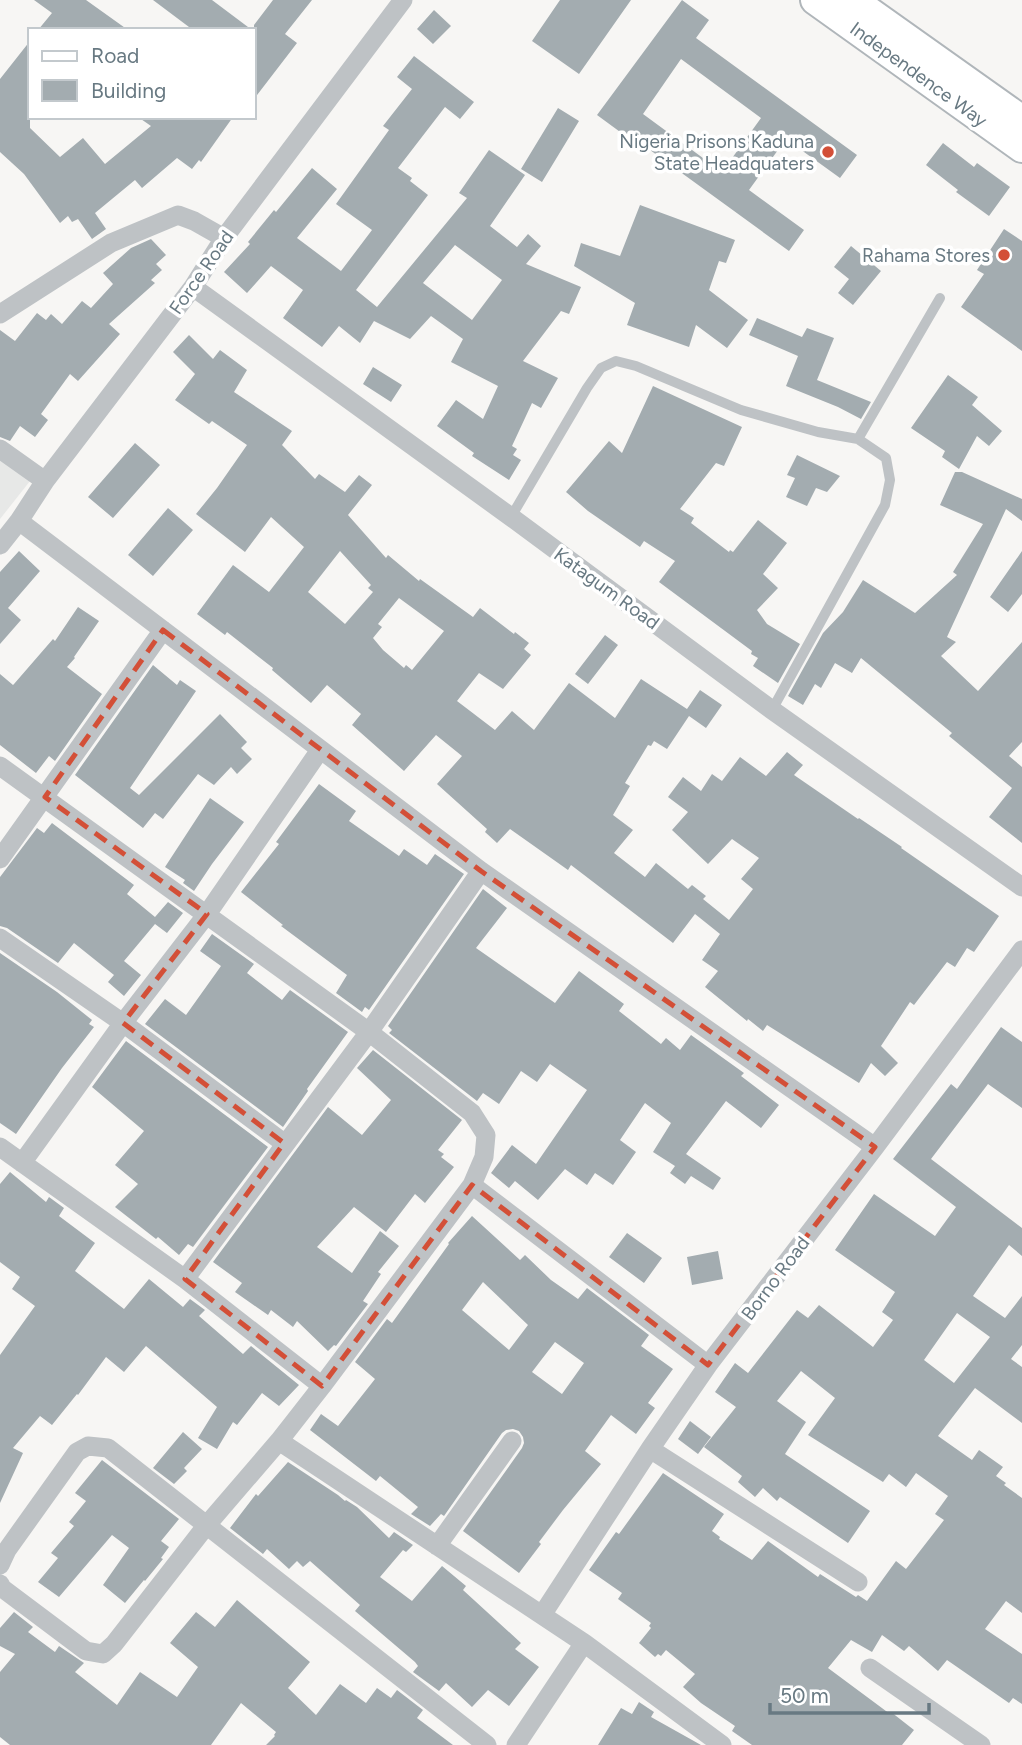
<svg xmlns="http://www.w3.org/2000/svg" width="1022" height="1745" viewBox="0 0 1022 1745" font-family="Figtree,sans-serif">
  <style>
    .built { fill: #e7e8e7 }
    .building { fill: #a3acb0; fill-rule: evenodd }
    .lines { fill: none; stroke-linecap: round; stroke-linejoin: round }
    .secondary-casing { stroke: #b0b6ba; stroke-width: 32 }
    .service { stroke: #bec2c5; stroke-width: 10 }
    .minor { stroke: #bec2c5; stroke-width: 19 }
    .secondary { stroke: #fff; stroke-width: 28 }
    .marked { fill: none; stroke: #d34f37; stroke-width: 5; stroke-dasharray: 14 9; stroke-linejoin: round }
    .poi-dot { fill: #d34f37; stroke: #fff; stroke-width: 2.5 }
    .labels { text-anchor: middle; stroke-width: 7; stroke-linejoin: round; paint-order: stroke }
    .street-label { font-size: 19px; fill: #687982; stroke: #fff }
    .poi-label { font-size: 19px; fill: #687982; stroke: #fff; text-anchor: end }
  </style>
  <rect width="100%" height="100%" fill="#f7f6f4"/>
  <path class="built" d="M0 459 30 481 0 519Z"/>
  <path class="building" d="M34 0H86L128 30H38L52 13Z
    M153 0H212L252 30H193Z
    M273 0H312L285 34 297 43 254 99V25Z
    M560 0H631L579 74 532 41Z
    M682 0 709 20 696 38 857 155 840 178 786 139 749 190 804 230 789 251 628 134 627 137 597 115ZM681 59 761 118 722 172 643 114Z
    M434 10 451 26 433 44 417 29Z
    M30 41V128L60 157 83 138 105 164 151 126 138 117H233L201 162 199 160 192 169 177 158 142 188 135 180 95 213 106 229 92 239 78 219 72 222 68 216 60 223 24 174 0 152V79Z
    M414 56 474 102 460 119 445 107 398 168 412 178 410 181 428 195 356 290 377 307 467 198 459 193 489 150 525 175 490 226 517 247 528 234 541 246 526 264 581 287 569 314 561 311 523 361 558 378 541 408 532 403 512 446 517 449 513 455 521 460 509 480 472 456 474 453 437 426 456 400 483 419 498 386 451 362 463 339 431 316 410 339 374 321 360 343 339 326 322 347 283 318 303 290 271 266 247 293 224 272 250 244 248 242 274 210 276 212 312 168 337 189 297 238 341 271 372 230 336 204 389 130 383 126 412 89 397 77ZM455 245 502 280 472 320 423 283Z
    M558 108 579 121 542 182 521 169Z
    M943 143 974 167 977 163 1010 187 989 216 956 192 958 190 926 165Z
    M640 205 735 240 726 263 719 261 709 290 748 320 727 348 696 325 689 347 627 325 635 303 574 266 581 243 620 256Z
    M1004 229 1022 241V351L961 307 984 274 977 270Z
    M151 239 166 255 156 264 162 270 151 280 155 283 109 324 120 334 78 381 70 374 41 414 48 420 35 437 20 426 10 441 0 437V330L15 341 37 313 46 320 51 314 62 324 82 301 91 308 113 284 103 273 131 248Z
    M851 246 881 271 853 305 838 293 849 279 834 267Z
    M757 318 802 337 807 328 834 338 817 380 871 402 861 419 838 407 786 386 798 356 749 335Z
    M189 335 213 359 220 350 247 370 234 392 292 431 282 445 315 479 319 474 345 492 359 475 372 485 348 515 386 558 388 555 419 581 420 579 473 617 480 608 514 634 515 632 529 643 524 649 531 655 503 689 479 673 457 701 495 730 512 711 534 730 569 683 615 718 641 679 687 709 700 690 722 705 706 728 689 716 667 749 654 741 651 746 648 745 625 783 630 786 613 815 633 830 614 853 645 877 656 863 688 889 692 885 706 896 703 899 729 920 753 889 741 879 759 858 732 839 708 864 672 830 688 812 668 797 683 777 701 791 712 774 722 781 740 757 766 776 787 752 803 765 794 775 858 819 859 818 902 847 901 848 999 916 974 952 967 948 955 967 947 962 914 1005 910 1002 881 1046 898 1063 885 1076 871 1063 859 1083 767 1025 763 1031 748 1019 747 1021 705 987 718 971 702 960 720 934 695 914 673 943 571 865 568 870 510 829 497 843 485 832 487 829 437 784 462 756 436 735 404 771 352 725 361 714 327 685 311 703 272 670 273 668 227 632 225 635 197 614 233 565 269 592 304 547 271 517 245 552 196 514 217 488 247 445 212 421 209 424 175 400 195 374 173 352ZM340 551 371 585 368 588 373 592 345 624 308 592ZM399 598 444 631 412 670 406 665 404 668 383 650 373 638 382 627 378 624Z
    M373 367 402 385 391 402 363 384Z
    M948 375 978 397 972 405 1002 431 989 446 977 436 959 469 942 457 945 451 911 428Z
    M653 386 742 427 724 466 716 463 680 509 694 518 691 523 729 552 730 550 733 552 758 520 787 543 763 574 778 588 757 610 767 624 800 644 778 683 753 666 758 658 751 654 752 651 659 582 675 561 644 541 640 547 588 511 566 492 609 441 622 453Z
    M135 443 160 465 113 518 88 497Z
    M797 455 840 476 827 492 816 488 807 506 786 497 795 478 787 475Z
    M955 472H962L1022 499V521L1006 509 947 637 956 642 941 656 978 691 1022 642V742L1009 756 1022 767V843L989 817 1012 788 949 736 952 733 861 658 852 673 835 663 821 688 815 684 803 705 788 696 823 633 843 612 863 580 915 613 957 575 953 572 983 524 940 505Z
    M168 508 193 530 153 576 128 555Z
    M19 551 40 571 8 608 21 620 0 644V572Z
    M1022 551V594L1008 612 990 597Z
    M78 607 99 621 74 657 75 658 67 667 102 694 55 761 49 756 36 773 0 745V674L13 685 14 684 53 639 55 641Z
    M605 635 618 645 588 684 575 674Z
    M153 665 177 685 180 680 196 691 130 788 139 795 220 714 247 742 241 748 252 759 237 774 231 767 214 785 198 774 163 819 155 813 143 828 75 775Z
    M319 784 356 811 349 821 399 856 404 849 427 865 435 854 464 874 369 1010 365 1007 362 1012 336 993 347 975 281 926 283 925 241 892 279 844 276 842Z
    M210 798 244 822 212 864 194 891 183 883 185 880 165 867Z
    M52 823 134 885 127 894 155 917 168 902 183 913 167 933 155 924 124 961 141 975 124 996 108 982 114 975 74 943 58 963 7 928 0 926V877L37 828 44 833Z
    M483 889 507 908 476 948 555 1003 579 971 624 1004 619 1011 661 1044 666 1038 680 1050 691 1035 744 1073 741 1076 779 1105 761 1128 726 1101 686 1154 721 1178 713 1190 691 1176 685 1184 670 1173 675 1166 653 1152 671 1123 645 1103 620 1140 636 1152 613 1185 595 1173 587 1185 565 1169 538 1200 515 1181 509 1188 491 1173 512 1145 536 1164 587 1090 550 1064 537 1082 521 1071 499 1104 483 1093 477 1101 389 1033 392 1030 388 1026Z
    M212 934 254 964 247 973 282 1000 290 990 348 1032 307 1089 308 1091 283 1127 145 1024 165 999 186 1015 221 966 200 951Z
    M0 953 57 992 92 1020 89 1024 94 1027 62 1068 16 1134 0 1123Z
    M1001 1027 1022 1042V1108L988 1084 931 1159 1022 1228V1256L1009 1245 973 1296 1005 1318 1022 1296V1345L1011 1359 1022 1367V1423L975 1388 938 1436 972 1460 979 1450 1003 1467 996 1476 1006 1483 1004 1485 1022 1498V1613L1006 1601 985 1629 1022 1654V1704L1013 1698 1009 1703 947 1660 938 1671 909 1646 904 1651 882 1635 872 1652 851 1640 828 1668 890 1714 891 1712 914 1730 902 1745H752L732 1731 735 1726 701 1703 683 1687 695 1674 666 1650 661 1656 658 1654 655 1657 639 1643 651 1628 649 1626 651 1623 618 1599 622 1593 589 1570 616 1532 619 1534 663 1473 724 1514 712 1531 720 1537 719 1539 752 1560 768 1541 818 1577 820 1574 856 1597 858 1595 867 1601 896 1561 906 1569 944 1520 935 1514 948 1496 916 1473 906 1487 889 1474 883 1482 808 1435 835 1398 801 1371 777 1401 806 1422 785 1454 870 1511 848 1543 780 1497 777 1501 763 1488 755 1497 738 1482 742 1476 704 1447 736 1407 715 1392 735 1363 748 1373 797 1310 808 1318 819 1305 873 1347 893 1320 882 1312 895 1292 835 1250 874 1194 935 1236 956 1207 893 1159 951 1084 957 1089ZM957 1313 990 1337 954 1383 924 1360Z
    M126 1041 268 1147 193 1247 188 1244 179 1255 158 1237 156 1239 115 1207 138 1184 115 1165 144 1131 92 1087Z
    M373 1050 462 1120 438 1150 444 1154 441 1157 454 1167 425 1203 415 1194 386 1232 354 1207 317 1247 352 1273 380 1231 399 1246 378 1272 381 1274 363 1301 368 1304 336 1346 334 1345 328 1351 297 1321 293 1327 271 1310 268 1315 235 1292 242 1283 213 1262 328 1107 362 1135 391 1100 357 1068Z
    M10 1172 46 1202 49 1197 64 1208 59 1216 95 1243 75 1271 124 1309 149 1279 183 1307 190 1299 205 1310 199 1316 243 1354 251 1346 299 1385 279 1406 262 1393 237 1425 233 1422 217 1449 198 1438 217 1407 146 1346 124 1372 106 1357 78 1395 77 1394 52 1425 40 1416 13 1448 23 1453 0 1503V1355L35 1306 12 1289 20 1277 0 1262V1184Z
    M472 1216 520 1260 525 1255 551 1280 578 1299 587 1288 649 1335 641 1346 673 1369 648 1403 655 1408 636 1434 611 1415 585 1451 601 1464 563 1510 539 1542 541 1544 519 1573 463 1531 522 1448 524 1443 523 1437 519 1431 513 1429 506 1430 502 1433 444 1516 441 1514 430 1526 411 1514 418 1507 380 1476 376 1481 310 1430 321 1414 338 1426 375 1379 355 1362 387 1319 392 1323 449 1244 448 1243ZM483 1282 528 1325 509 1350 462 1310ZM555 1342 584 1363 562 1394 532 1372Z
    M627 1233 662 1258 644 1283 609 1257Z
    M718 1251 723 1279 692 1285 687 1257Z
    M690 1421 711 1437 698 1454 678 1439Z
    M183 1432 202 1449 184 1468 187 1471 174 1484 153 1468Z
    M102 1460 179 1519 161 1541 169 1547 161 1558 163 1559 145 1581 144 1580 125 1603 103 1585 129 1548 112 1535 59 1597 38 1582 58 1558 51 1553 74 1526 69 1522 86 1501 75 1493Z
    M288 1462 338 1495 345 1501 346 1500 357 1507 389 1538 394 1532 413 1545 406 1552 403 1550 380 1577 412 1601 442 1566 466 1586 463 1590 521 1643 515 1649 539 1667 509 1706 488 1690 472 1707 446 1683 439 1691 413 1672 418 1666 415 1662 355 1611 360 1605 310 1561 303 1567 297 1561 289 1569 267 1549 263 1554 230 1528 256 1494 258 1496Z
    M237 1600 310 1662 288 1688 316 1715 340 1684 366 1703 377 1688 391 1698 397 1690 423 1710 417 1718 453 1745H266L275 1736 274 1735 276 1732 241 1703 211 1745H10L0 1737V1672L15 1654 0 1646V1628L14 1612 33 1627 28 1632 55 1652 59 1646 84 1663 75 1672 117 1705 140 1672 177 1697 198 1667 170 1643 196 1612 215 1627Z
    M639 1702 654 1712 651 1717 701 1745H598L621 1708 632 1714Z"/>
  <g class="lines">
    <g class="secondary-casing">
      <path id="secondary" d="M815 0 1022 148
        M853 0 1022 120"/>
    </g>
    <path class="service" d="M511 517 587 388 601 368 616 361 636 366 741 410 818 432 858 439
      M772 710 885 505 890 480 886 458 858 439 940 298"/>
    <path class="minor" d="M193 287 511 517 772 710 1022 887
      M0 314 111 243 178 215 194 221 224 238
      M0 449 45 481
      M19 521 481 871 875 1147
      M0 545 19 521 45 481 193 287 224 238 403 0
      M0 766 369 1032 472 1113 486 1135 484 1157 472 1185 322 1386 279 1441 206 1526 114 1644 103 1654 86 1651 2 1588 0 1584
      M0 859 163 630
      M0 938 123 1023 284 1143
      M0 1147 185 1279 322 1386
      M22 1163 123 1023 207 914 320 750
      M472 1185 708 1365
      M185 1279 369 1032 481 871
      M279 1441 584 1643 722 1745
      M650 1449 858 1582
      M437 1546 512 1441
      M0 1565 7 1550 77 1452 88 1446 108 1448 487 1745
      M542 1615 650 1449 708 1365 875 1147 1022 950
      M870 1668 981 1745
      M516 1745 584 1643"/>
    <use href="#secondary" class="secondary"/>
  </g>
  <path class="marked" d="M163 630 481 871 875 1147 708 1365 472 1185 322 1386 185 1279 284 1143 123 1023 207 914 45 797Z"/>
  <g class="poi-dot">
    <circle cx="828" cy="152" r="7"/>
    <circle cx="1004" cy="255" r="7"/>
  </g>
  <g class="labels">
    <g class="street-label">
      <text transform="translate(919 74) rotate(36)" y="7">Independence Way</text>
      <text transform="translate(201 272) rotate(-55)" y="7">Force Road</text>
      <text transform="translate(607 588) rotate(36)" y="7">Katagum Road</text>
      <text transform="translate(775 1278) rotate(-53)" y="7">Borno Road</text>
    </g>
    <g class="poi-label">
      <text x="814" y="148">Nigeria Prisons Kaduna<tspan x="814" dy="22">State Headquaters</tspan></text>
      <text x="990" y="262">Rahama Stores</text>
    </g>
  </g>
  <rect x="28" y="28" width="228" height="91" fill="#ffffff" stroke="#c3c9cd" stroke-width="2"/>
  <rect x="42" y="51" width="35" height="10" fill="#ffffff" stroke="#c3c9cd" stroke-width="2"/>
  <text x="91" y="63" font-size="21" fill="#687982">Road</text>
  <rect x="42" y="80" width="35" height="21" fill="#a3acb0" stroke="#c3c9cd" stroke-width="2"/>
  <text x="91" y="98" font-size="21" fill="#687982">Building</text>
  <path d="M770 1703v10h159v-10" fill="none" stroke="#687982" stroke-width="3.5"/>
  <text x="780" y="1703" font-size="21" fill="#687982" stroke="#ffffff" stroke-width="5" paint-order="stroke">50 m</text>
</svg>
